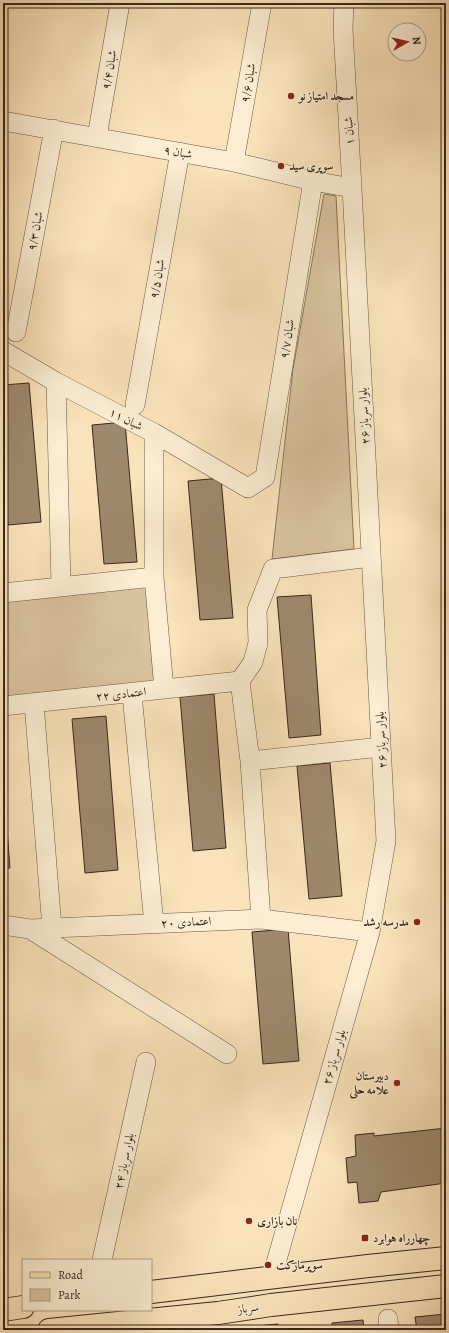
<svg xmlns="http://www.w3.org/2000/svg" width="449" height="1333" viewBox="0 0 449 1333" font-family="Alegreya,Amiri,serif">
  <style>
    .green { fill: #d9c3a0; stroke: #8a765e }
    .building { fill: #9e896e; stroke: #3a281b }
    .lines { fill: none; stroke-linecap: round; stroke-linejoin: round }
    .minor-casing { stroke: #6a5743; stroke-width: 20 }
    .major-casing { stroke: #3a281b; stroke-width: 24 }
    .minor { stroke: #fcedd3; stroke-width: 19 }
    .major { stroke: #fae3bb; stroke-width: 22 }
    .poi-dot { fill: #8f2418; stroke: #fcedd3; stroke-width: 1.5 }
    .labels { text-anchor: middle; stroke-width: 3; stroke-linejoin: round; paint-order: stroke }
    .street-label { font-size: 12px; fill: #3a281b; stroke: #fcedd3 }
    .poi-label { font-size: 12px; font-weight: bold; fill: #3a281b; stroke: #fcedd3; text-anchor: start }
  </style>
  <rect width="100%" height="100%" fill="#fae3bb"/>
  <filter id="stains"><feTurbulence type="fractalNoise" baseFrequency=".005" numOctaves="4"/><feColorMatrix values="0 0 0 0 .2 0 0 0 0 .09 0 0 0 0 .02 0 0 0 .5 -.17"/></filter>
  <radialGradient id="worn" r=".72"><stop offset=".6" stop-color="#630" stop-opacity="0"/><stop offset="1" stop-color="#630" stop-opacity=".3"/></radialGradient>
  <path class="green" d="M324 194 336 196 354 549 272 559 293 369Z
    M148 583 158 683 3 699V598Z"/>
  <path class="building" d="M29 383 41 522 8 525 3 463V385Z
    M125 422 137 562 104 564 92 425Z
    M221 478 233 618 200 620 188 481Z
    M311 595 321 735 289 738 277 597Z
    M214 694 226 848 193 851 180 697Z
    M106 716 118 870 85 873 72 719Z
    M330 763 342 896 309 899 297 766Z
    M3 779 10 868 3 869Z
    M288 929 299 1061 263 1064 252 932Z
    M446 1128V1183L381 1192 378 1201 359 1203 357 1182 348 1183 346 1158 356 1156 355 1135 374 1133V1136Z
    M446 1314V1330H417L415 1317Z
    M363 1320 364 1330H332V1323Z
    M278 1324V1330H246V1327Z"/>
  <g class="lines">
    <g class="minor-casing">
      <path id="minor" d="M3 121 234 162 313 181 352 188
        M97 137 120 3
        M234 162 262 3
        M16 332 54 129
        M3 351 56 382 154 433 248 488 265 477 313 181
        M56 382 61 586
        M135 405 180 152
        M154 433V577L164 689
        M3 593 154 577
        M132 694 154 924
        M34 703 52 928
        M3 706 240 681
        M250 761 381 747
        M261 919 250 761 240 681 253 662 258 643 257 610 273 569 371 557
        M3 925 30 929 261 919 370 932
        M30 929 227 1054
        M102 1260 146 1062
        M272 1277 370 932 386 841 352 188 343 29 344 3
        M388 1319 389 1330"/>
    </g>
    <g class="major-casing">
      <path id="major" d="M151 1292 368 1266 446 1258
        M3 1310 23 1307
        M49 1330 218 1313 271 1305 446 1286"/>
    </g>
    <use href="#minor" class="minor"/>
    <use href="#major" class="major"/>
  </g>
  <g class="poi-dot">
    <circle cx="291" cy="96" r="4"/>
    <circle cx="281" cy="166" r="4"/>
    <circle cx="417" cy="922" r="4"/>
    <circle cx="397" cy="1083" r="4"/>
    <circle cx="249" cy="1221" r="4"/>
    <rect x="361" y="1234" width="8" height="8" rx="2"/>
    <circle cx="268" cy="1265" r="4"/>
  </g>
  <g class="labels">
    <g class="street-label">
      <text transform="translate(109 70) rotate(-80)" y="4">۹/۴ شبان</text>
      <text transform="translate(248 83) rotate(-80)" y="4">۹/۶ شبان</text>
      <text transform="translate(349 131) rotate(-94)" y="4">۱ شبان</text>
      <text transform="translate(178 152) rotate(10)" y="4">۹ شبان</text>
      <text transform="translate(35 231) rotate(-79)" y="4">۹/۳ شبان</text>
      <text transform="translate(157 279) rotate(-80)" y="4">۹/۵ شبان</text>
      <text transform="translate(287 339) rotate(-81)" y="4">۹/۷ شبان</text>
      <text transform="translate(364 416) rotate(-93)" y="4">۲۶ بلوار سرباز</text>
      <text transform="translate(126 419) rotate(27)" y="4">۱۱ شبان</text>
      <text transform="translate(121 694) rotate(-6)" y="4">۲۲ اعتمادی</text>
      <text transform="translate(381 740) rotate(-93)" y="4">۲۶ بلوار سرباز</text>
      <text transform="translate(186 922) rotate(-3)" y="4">۲۰ اعتمادی</text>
      <text transform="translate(334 1057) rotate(-74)" y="4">۲۶ بلوار سرباز</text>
      <text transform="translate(124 1161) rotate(-78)" y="4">۲۴ بلوار سرباز</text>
      <text transform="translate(248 1308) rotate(-8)" y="4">سرباز</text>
    </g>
    <g class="poi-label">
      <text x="299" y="100">مسجد امتیاز نو</text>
      <text x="289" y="170">سوپری سید</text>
      <text x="409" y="926" text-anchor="end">مدرسه رشد</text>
      <text x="389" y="1080" text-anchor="end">دبیرستان<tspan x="389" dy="14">علامه حلی</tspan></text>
      <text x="257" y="1225">نان بازاری</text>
      <text x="373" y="1242">چهارراه هوابرد</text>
      <text x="276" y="1269">سوپرمارکت</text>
    </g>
  </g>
  <rect width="449" height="1333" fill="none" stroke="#fae3bb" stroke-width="16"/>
  <rect x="4" y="4" width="441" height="1325" fill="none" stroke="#3a281b" stroke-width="2"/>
  <rect x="8" y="8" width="433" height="1317" fill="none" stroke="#3a281b"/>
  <rect x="22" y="1259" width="130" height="52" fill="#fcedd3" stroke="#ae9e89"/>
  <rect x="30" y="1272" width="20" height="6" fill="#fae3bb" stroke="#ae9e89"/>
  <text x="58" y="1279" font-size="12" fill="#3a281b">Road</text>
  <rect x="30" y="1289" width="20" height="12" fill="#d9c3a0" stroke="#ae9e89"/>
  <text x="58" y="1299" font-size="12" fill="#3a281b">Park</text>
  <g transform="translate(407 42) rotate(82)"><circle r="19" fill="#fcedd3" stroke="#ae9e89"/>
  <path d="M0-3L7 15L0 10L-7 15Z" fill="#8f2418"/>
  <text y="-6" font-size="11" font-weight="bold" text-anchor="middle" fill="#3a281b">N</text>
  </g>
  <rect width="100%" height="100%" filter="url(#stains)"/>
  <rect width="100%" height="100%" fill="url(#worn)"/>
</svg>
